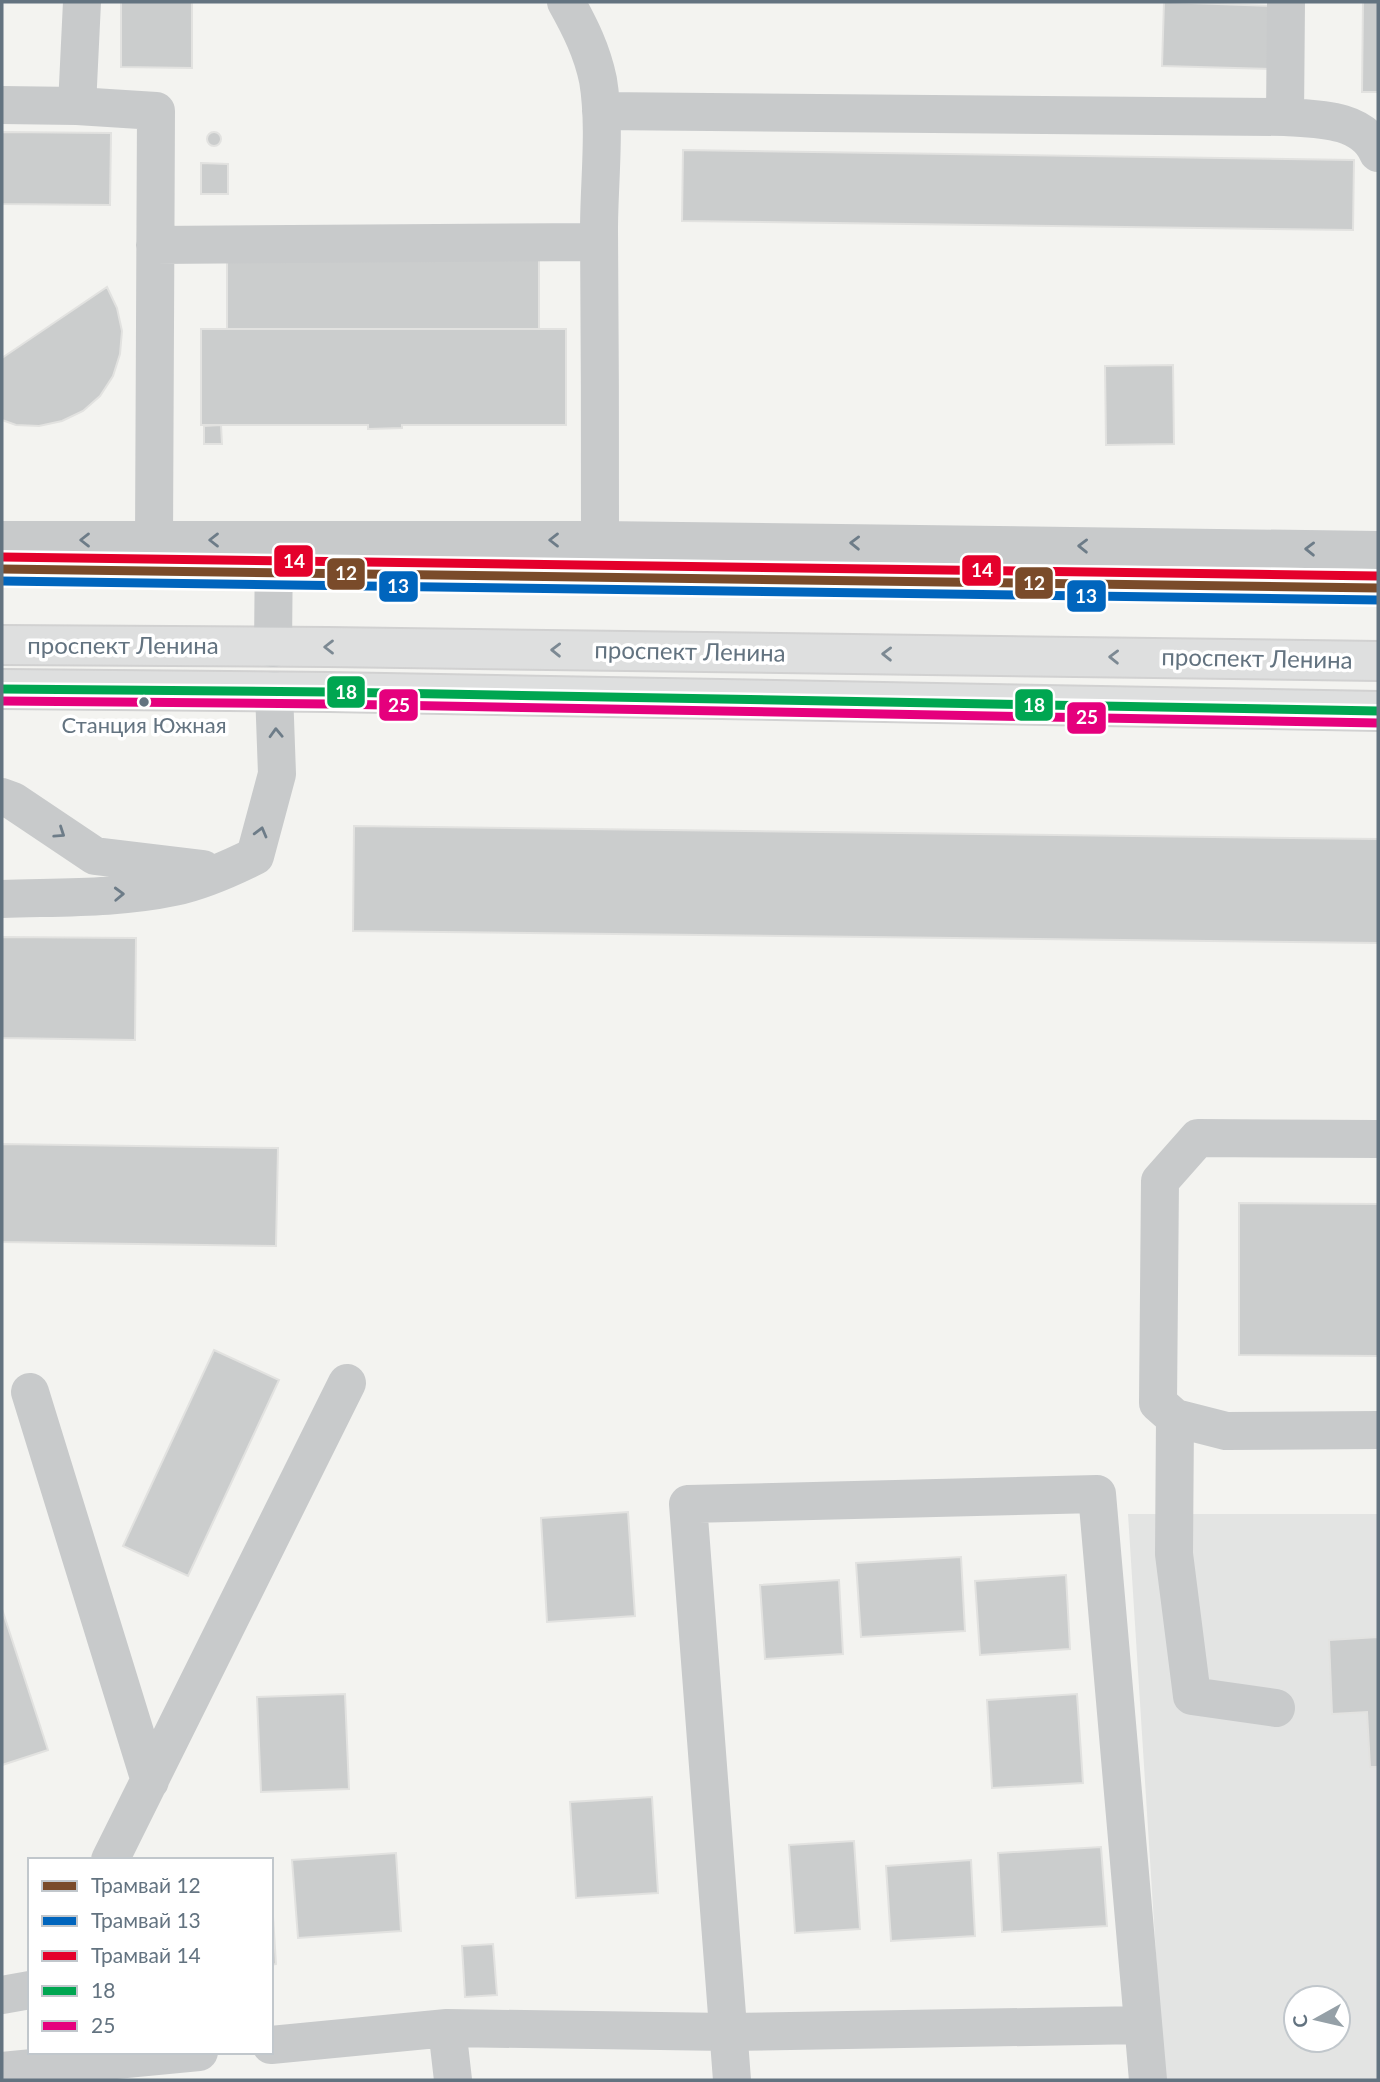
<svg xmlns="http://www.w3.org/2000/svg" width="1380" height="2082" viewBox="0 0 1380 2082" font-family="Lato,sans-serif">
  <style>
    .built { fill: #e3e4e3; fill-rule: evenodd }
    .building { fill: #cbcdcd; stroke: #e2e2e0; stroke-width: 2 }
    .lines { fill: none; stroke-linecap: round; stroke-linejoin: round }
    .major-casing { stroke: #d1d1d1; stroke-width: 42 }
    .minor { stroke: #c8cacb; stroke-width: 38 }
    .major { stroke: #dedfdf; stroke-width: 38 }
    .bus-1-casing { stroke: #fff; stroke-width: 14 }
    .bus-2-casing { stroke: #fff; stroke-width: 14 }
    .bus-1 { stroke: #00a651; stroke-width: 9 }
    .bus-2 { stroke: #e5007d; stroke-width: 9 }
    .tram-1-casing { stroke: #fff; stroke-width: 14 }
    .tram-2-casing { stroke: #fff; stroke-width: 14 }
    .tram-3-casing { stroke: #fff; stroke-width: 14 }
    .tram-1 { stroke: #7a4b2a; stroke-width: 9 }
    .tram-2 { stroke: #0065bd; stroke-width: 9 }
    .tram-3 { stroke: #e4002b; stroke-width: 9 }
    .oneway { stroke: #6d7c88 }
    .oneway2 { stroke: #7c8993 }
    .bus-dot { fill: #637380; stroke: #fff; stroke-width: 2.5 }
    .labels { text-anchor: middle; stroke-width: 7; stroke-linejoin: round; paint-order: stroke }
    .bus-label { font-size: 22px; fill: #637380; stroke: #fff }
    .street-label { font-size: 24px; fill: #637380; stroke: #fff }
    .line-badge { stroke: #fff; stroke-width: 2.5 }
    .badge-label { font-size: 19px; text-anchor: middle; font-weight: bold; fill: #fff }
  </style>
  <rect width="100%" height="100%" fill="#f3f3f0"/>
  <path class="built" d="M1128 1514H1378V2080H1164ZM1296 1998H1338V2040H1296Z"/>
  <path class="building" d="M121 2H192V68L121 67Z
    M1164 2 1274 6 1272 69 1162 66Z
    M1363 2H1378V92H1362Z
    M2 132 111 133 110 205 2 204Z
    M207 139a7 7 0 1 1 14 0a7 7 0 1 1-14 0Z
    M683 150 1354 160 1353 230 682 221Z
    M201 163 228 164V194H201Z
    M227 254H539V329H227Z
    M227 254H539V329H566V425H402V428L368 429V425H201V329H227Z
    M107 287 117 308 122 331 120 354 113 376 100 396 83 411 62 421 39 426 16 425 2 420V358Z
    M201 329H566V425H402V428L368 429V425H201Z
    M1173 365 1174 444 1106 445 1105 366Z
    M221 425 222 444H204V426Z
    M354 826 1378 839V943L353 931Z
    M2 937 136 938 135 1040 2 1038Z
    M2 1144 278 1148 276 1246 2 1242Z
    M1239 1203 1378 1204V1356L1239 1355Z
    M214 1350 279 1380 188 1576 123 1546Z
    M628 1512 635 1616 547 1622 541 1518Z
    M961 1557 965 1631 861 1637 856 1563Z
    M1066 1575 1070 1649 980 1655 975 1581Z
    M839 1580 843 1654 765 1659 760 1585Z
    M2 1609 48 1750 2 1765Z
    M1378 1637V1767H1370L1367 1712 1332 1714 1329 1640Z
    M345 1694 349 1789 261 1792 257 1697Z
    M1077 1694 1083 1783 992 1788 987 1700Z
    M652 1797 658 1893 576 1898 570 1802Z
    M854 1841 860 1929 795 1933 789 1845Z
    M1101 1847 1107 1926 1002 1932 998 1853Z
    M396 1853 401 1931 298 1938 292 1860Z
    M971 1860 975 1936 891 1941 886 1866Z
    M271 1885 276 1964 271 1965Z
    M493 1944 497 1995 465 1997 462 1946Z"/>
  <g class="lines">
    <g class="major-casing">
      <path id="major" d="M2 645 328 647 1378 661
        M2 689 330 692 1378 711"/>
    </g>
    <path class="minor" d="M566 2C580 27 592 51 598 80 606 128 599 182 599 230 600 333 600 437 600 540
      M2 105 77 106 156 111 154 541
      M77 106 82 2
      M601 111 1285 117C1317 119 1363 118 1378 153
      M1285 117 1286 2
      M155 245 599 242
      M2 540H600L1378 550
      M273 648 274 540
      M2 797 13 801 95 856 203 869
      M2 899C59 897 118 899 174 887 202 881 229 869 255 856L277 774 274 691
      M1378 1139 1198 1138 1160 1181 1158 1403 1175 1418 1226 1431 1378 1430
      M30 1392 150 1781
      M1175 1418 1174 1554 1192 1696 1276 1708
      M110 1860 347 1383
      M2 1995 30 1990
      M447 2028 453 2080
      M271 2045 447 2028 728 2032 1143 2025
      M2 2071 199 2052
      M732 2080 688 1504 1097 1494 1148 2080"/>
    <use href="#major" class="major"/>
    <g class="bus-1-casing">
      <path id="bus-1" d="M2 689 330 692 1378 711"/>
    </g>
    <g class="bus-2-casing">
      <path id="bus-2" d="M2 701 330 704 1378 723"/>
    </g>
    <use href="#bus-1" class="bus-1"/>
    <use href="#bus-2" class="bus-2"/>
    <g class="tram-1-casing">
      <path id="tram-1" d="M2 569 1378 588"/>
    </g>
    <g class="tram-2-casing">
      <path id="tram-2" d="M2 581 1378 600"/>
    </g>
    <g class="tram-3-casing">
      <path id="tram-3" d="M2 557 1378 576"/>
    </g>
    <use href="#tram-1" class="tram-1"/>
    <use href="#tram-2" class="tram-2"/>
    <use href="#tram-3" class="tram-3"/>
  </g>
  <defs><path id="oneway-chevron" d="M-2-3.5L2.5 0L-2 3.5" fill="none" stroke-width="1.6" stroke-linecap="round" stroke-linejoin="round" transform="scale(1.75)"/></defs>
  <g class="oneway">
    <use href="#oneway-chevron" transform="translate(85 540) rotate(-180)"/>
    <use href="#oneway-chevron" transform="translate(214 540) rotate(180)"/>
    <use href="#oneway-chevron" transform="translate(554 540) rotate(180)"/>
    <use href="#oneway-chevron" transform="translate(855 543) rotate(-179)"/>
    <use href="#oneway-chevron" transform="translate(1083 546) rotate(-179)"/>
    <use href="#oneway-chevron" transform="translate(1310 549) rotate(-179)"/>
    <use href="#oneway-chevron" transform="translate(276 733) rotate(-92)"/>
    <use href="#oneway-chevron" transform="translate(261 832) rotate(-75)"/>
    <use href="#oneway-chevron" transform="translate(60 833) rotate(34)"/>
    <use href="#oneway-chevron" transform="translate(119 894) rotate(-2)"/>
  </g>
  <g class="oneway2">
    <use href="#oneway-chevron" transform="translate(329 647) rotate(180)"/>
    <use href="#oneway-chevron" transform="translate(556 650) rotate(-179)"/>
    <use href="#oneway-chevron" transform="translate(887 654) rotate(-179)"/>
    <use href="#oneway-chevron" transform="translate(1114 657) rotate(-179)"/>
  </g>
  <circle class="bus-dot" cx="144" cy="702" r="6"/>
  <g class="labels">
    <g class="bus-label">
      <text x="144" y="733">Станция Южная</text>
    </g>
    <g class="street-label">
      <text x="123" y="654">проспект Ленина</text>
      <text transform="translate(690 652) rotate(1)" y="8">проспект Ленина</text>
      <text transform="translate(1257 659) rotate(1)" y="8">проспект Ленина</text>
    </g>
  </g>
  <g class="line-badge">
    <rect x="273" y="544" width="41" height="34" rx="7" fill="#e4002b"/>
    <rect x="961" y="554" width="41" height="33" rx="7" fill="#e4002b"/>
    <rect x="326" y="557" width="40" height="34" rx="7" fill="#7a4b2a"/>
    <rect x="1014" y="566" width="40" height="34" rx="7" fill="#7a4b2a"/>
    <rect x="378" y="570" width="41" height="33" rx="7" fill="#0065bd"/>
    <rect x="1066" y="579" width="41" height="34" rx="7" fill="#0065bd"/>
    <rect x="326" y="675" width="40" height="34" rx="7" fill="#00a651"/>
    <rect x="1014" y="688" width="40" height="34" rx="7" fill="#00a651"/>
    <rect x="378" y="688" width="41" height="34" rx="7" fill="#e5007d"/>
    <rect x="1066" y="701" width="41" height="34" rx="7" fill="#e5007d"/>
  </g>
  <g class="badge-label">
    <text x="294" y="568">14</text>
    <text x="982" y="577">14</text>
    <text x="346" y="580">12</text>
    <text x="1034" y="590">12</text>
    <text x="398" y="593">13</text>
    <text x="1086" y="603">13</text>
    <text x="346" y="699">18</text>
    <text x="1034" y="712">18</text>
    <text x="399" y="712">25</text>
    <text x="1087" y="724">25</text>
  </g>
  <rect width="1380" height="2082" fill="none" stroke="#637380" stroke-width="7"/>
  <rect x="28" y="1858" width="245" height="196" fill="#ffffff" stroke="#c1c7cc" stroke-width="2"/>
  <rect x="42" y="1881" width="35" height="10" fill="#7a4b2a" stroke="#c1c7cc" stroke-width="2"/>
  <text x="91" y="1893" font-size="21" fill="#637380">Трамвай 12</text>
  <rect x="42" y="1916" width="35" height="10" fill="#0065bd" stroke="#c1c7cc" stroke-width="2"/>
  <text x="91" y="1928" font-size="21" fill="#637380">Трамвай 13</text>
  <rect x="42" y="1951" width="35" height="10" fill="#e4002b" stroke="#c1c7cc" stroke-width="2"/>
  <text x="91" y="1963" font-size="21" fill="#637380">Трамвай 14</text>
  <rect x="42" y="1986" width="35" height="10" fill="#00a651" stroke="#c1c7cc" stroke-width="2"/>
  <text x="91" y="1998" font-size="21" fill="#637380">18</text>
  <rect x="42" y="2021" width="35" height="10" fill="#e5007d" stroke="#c1c7cc" stroke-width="2"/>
  <text x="91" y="2033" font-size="21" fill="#637380">25</text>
  <g transform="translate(1317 2019) rotate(262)"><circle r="33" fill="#ffffff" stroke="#c1c7cc" stroke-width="2"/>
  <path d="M0-5L12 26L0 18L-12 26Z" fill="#95a0a7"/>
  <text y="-10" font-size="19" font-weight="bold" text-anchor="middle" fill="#637380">С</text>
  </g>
</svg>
